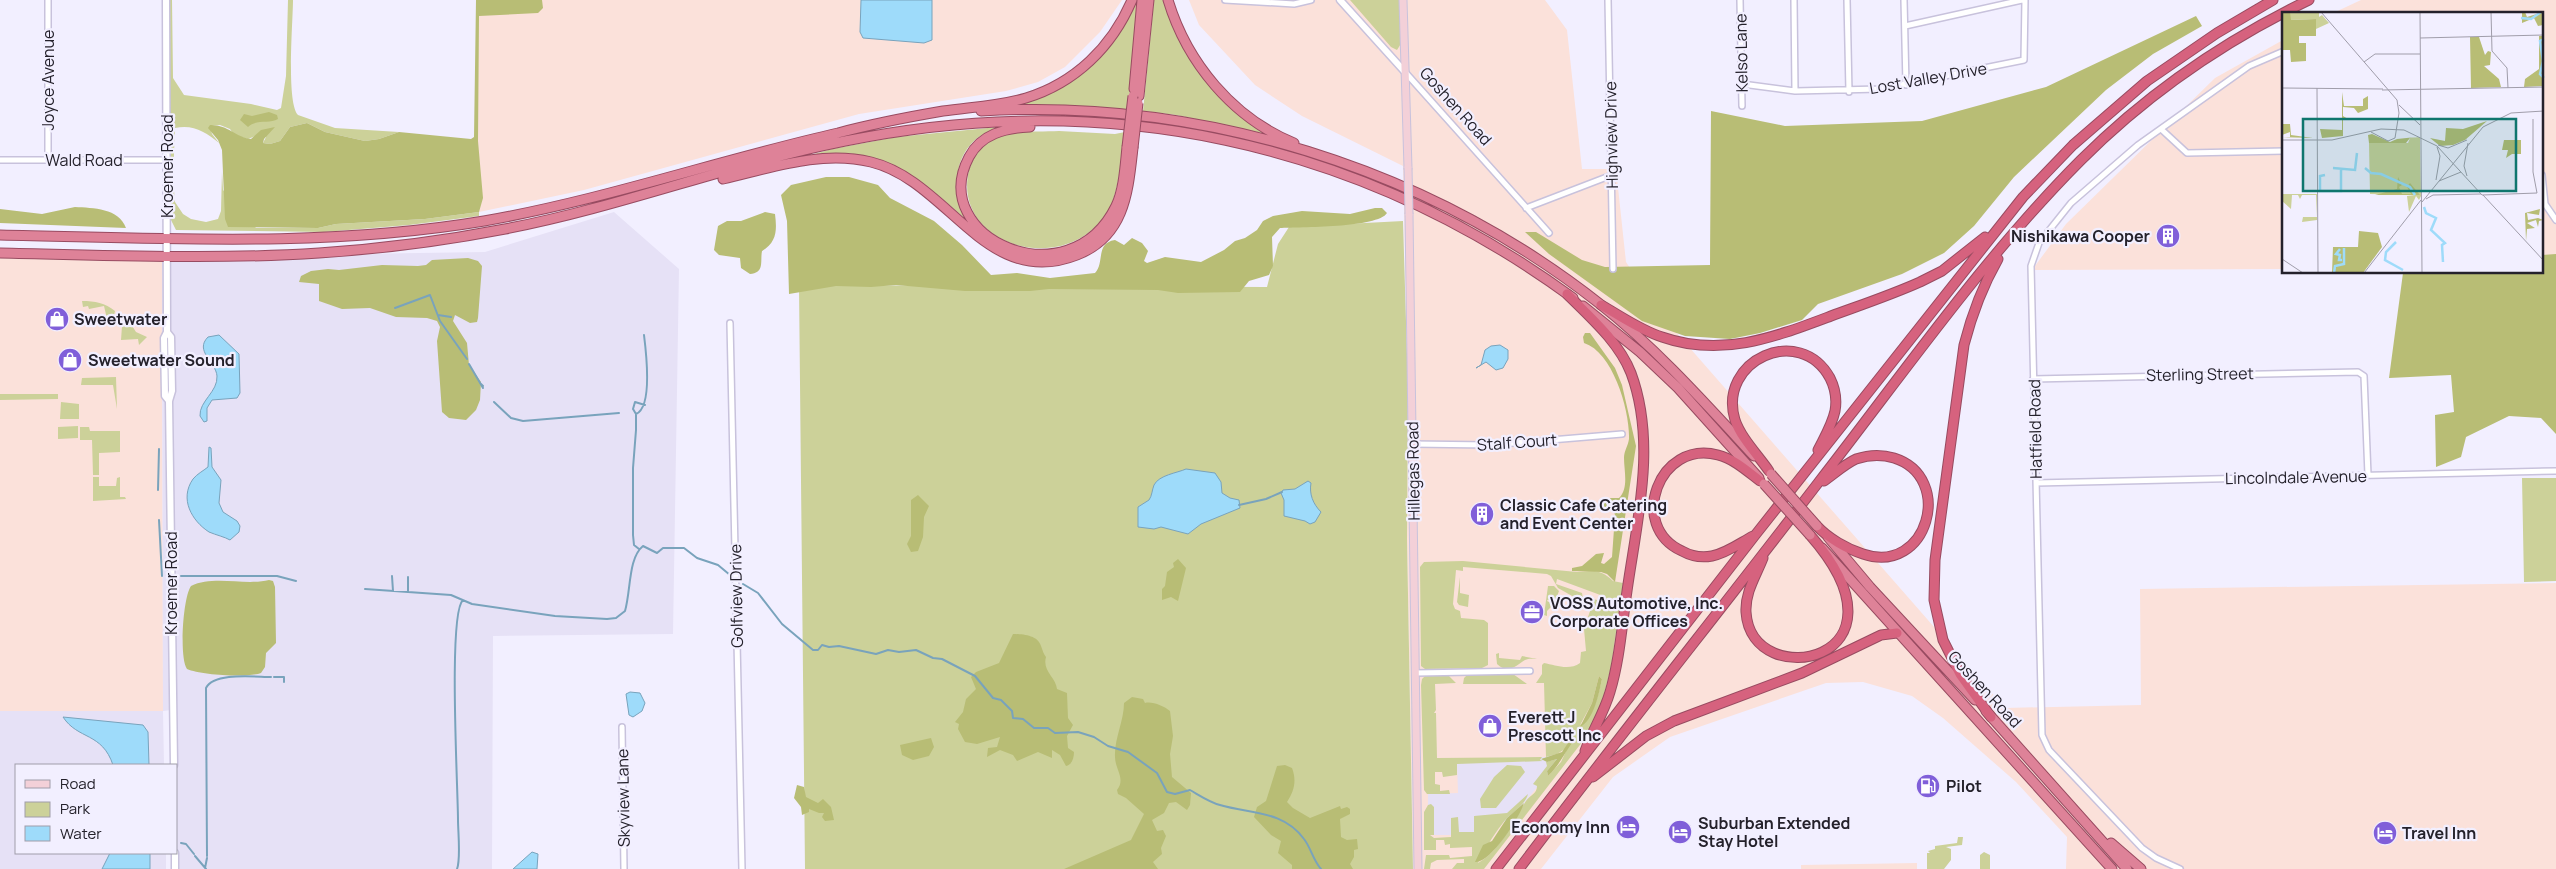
<svg xmlns="http://www.w3.org/2000/svg" width="2556" height="869" viewBox="0 0 2556 869" font-family="Manrope,sans-serif">
  <style>
    .commercial { fill: #fbe1da }
    .built { fill: #e6e1f6 }
    .green { fill: #ccd199; fill-rule: evenodd }
    .forest { fill: #b8bd75 }
    .water { fill: #9edbfa; stroke: #79a3bc }
    .lines { fill: none; stroke-linecap: round; stroke-linejoin: round }
    .stream { stroke: #79a3bc; stroke-width: 2 }
    .minor-casing { stroke: #c8c2dc; stroke-width: 8 }
    .tertiary-casing { stroke: #c8c2dc; stroke-width: 9 }
    .secondary-casing { stroke: #c8c2dc; stroke-width: 9 }
    .trunk-casing { stroke: #984b61; stroke-width: 11 }
    .motorway-casing { stroke: #984b61; stroke-width: 11 }
    .minor { stroke: #fff; stroke-width: 5 }
    .tertiary { stroke: #fff; stroke-width: 6 }
    .secondary { stroke: #f3d0d8; stroke-width: 7 }
    .trunk { stroke: #de8298; stroke-width: 9 }
    .motorway { stroke: #d6627e; stroke-width: 9 }
    .secondary-bridge-casing { stroke: #c8c2dc; stroke-width: 9; stroke-linecap: butt }
    .trunk-bridge-casing { stroke: #984b61; stroke-width: 11; stroke-linecap: butt }
    .secondary-bridge { stroke: #f3d0d8; stroke-width: 7 }
    .trunk-bridge { stroke: #de8298; stroke-width: 9 }
    .labels { text-anchor: middle; stroke-width: 4.5; stroke-linejoin: round; paint-order: stroke }
    .street-label { font-size: 16px; fill: #24212b; stroke: #f2efff }
    .poi-label { font-size: 16px; font-weight: bold; fill: #24212b; stroke: #f2efff; text-anchor: start }
    .inset-river { fill: none; stroke: #9edbfa; stroke-width: 2.5 }
    .inset-road { fill: none; stroke: #a09daa; stroke-width: 1 }
    .view { fill: #0f766e; fill-opacity: 0.15; stroke: #0f766e; stroke-width: 2.5 }
    .inset-edge { fill: none; stroke: #24212b; stroke-width: 2.5 }
  </style>
  <rect width="100%" height="100%" fill="#f2efff"/>
  <path class="commercial" d="M476 0H1122L1100 32 1065 67 1038 82 1006 91 859 114 584 190 479 212Z
    M1189 0H1545L1567 30 1582 169H1616L1626 262 1661 315 2005 708 2141 705 2140 589 2556 583V869H2066L2067 837 2016 782 1943 718 1912 696 1863 682 1826 683 1670 737 1613 777 1541 869H1413L1407 539 1408 388 1403 166 1302 116 1255 85 1199 25Z
    M2361 0H2556V267H2542V14H2331Z
    M2283 40V269L2032 270 2066 224 2215 78Z
    M0 256 162 257 163 711H0Z
    M1917 863V869H1801V865Z"/>
  <path class="built" d="M614 212 679 269 673 634 493 636 492 869H175L176 765 171 710 163 711 164 765H16V853H166V869H0V711H163L162 257 485 252Z
    M1566 752 1512 818 1477 835H1428V794L1458 793 1457 763 1436 759 1545 757Z"/>
  <path class="green" d="M169 0H172L173 78 184 95 251 104 277 110 281 108 286 76 288 0H293C293 22 286 102 298 115L335 128 399 132 379 139 365 141 325 132 307 123 290 127 280 141 270 144 263 143 266 137 258 135 248 139 234 135 230 129 220 125H210L212 134 219 143C206 132 193 124 175 128L173 179 175 202 183 214 191 219 206 222 218 219 221 211 222 171 223 190 256 228H318L336 224 425 219 479 212V216L409 225 324 232 176 230 171 220Z
    M1154 0H1165L1190 55 1263 130 1262 133 1176 115 1143 111Z
    M1350 0H1401L1402 42 1397 50 1391 47Z
    M1136 1 1138 16 1128 110 1009 106 1074 78Z
    M998 127C994 131 982 134 976 139 950 162 954 197 971 224 919 177 875 139 800 158L832 149 896 137Z
    M1059 131 1115 134 1125 132C1123 151 1119 185 1112 203 1076 282 950 249 969 170 973 155 985 142 999 137 1017 130 1040 132 1059 131Z
    M1403 221 1408 388 1407 539 1413 869H805L799 285 1267 287 1278 244 1289 227Z
    M82 301C95 301 105 303 115 311L112 324 108 323 104 306 89 309 88 306 83 307Z
    M119 315 124 323 129 321 136 332 147 337 139 345 138 339 121 340 122 326 117 325Z
    M116 377 117 409 113 385H81L82 378Z
    M0 394H58V399L0 400Z
    M61 402 79 404V419H60Z
    M78 426V438L58 439V427Z
    M80 427H89L90 431H120V452L99 453V475H93L92 440H80Z
    M93 477H99V486H116L117 478 120 477V497H125L126 499 93 501Z
    M2522 478H2556V581L2524 582Z
    M1463 561 1577 572C1595 571 1601 569 1613 581L1623 583 1611 667 1601 706 1586 737 1484 869H1452L1457 863H1464V859L1437 860 1431 863 1430 869H1424L1426 855H1449L1450 858 1472 856V847L1450 848V844L1445 845 1444 840H1436V850H1424V812L1428 805 1431 804 1434 807V835H1430L1434 838 1451 837V818L1458 817 1459 832H1474V816L1507 813 1528 794C1526 803 1515 811 1508 817 1500 825 1483 851 1478 863 1502 849 1511 823 1526 801 1530 795 1537 794 1537 786L1533 784 1547 766 1546 762 1557 759 1547 771 1548 776 1561 762 1568 747 1557 754 1546 757 1544 683H1536L1542 674V665L1544 663C1555 665 1569 671 1580 663L1581 652 1586 651 1584 629 1592 605 1588 602 1593 599 1601 601 1603 596 1557 579 1556 584 1582 593 1583 599 1581 601 1558 588 1551 576 1547 574 1463 567V571L1456 570 1453 604 1455 609 1460 611 1461 618 1484 620 1488 623V665L1482 668 1425 669 1421 666 1420 567 1424 562ZM1599 676 1602 679C1598 696 1594 715 1580 725L1592 703Z
    M1460 577V593L1469 595 1468 607 1459 605 1457 602Z
    M1548 586H1554L1559 591 1553 607 1552 596 1549 597 1550 600H1547L1548 602 1551 601V607L1547 611V616L1544 615Z
    M1499 653V658L1520 660 1522 656 1537 659C1534 659 1529 658 1525 660 1517 665 1508 675 1497 664L1496 654Z
    M1513 674 1527 684H1463L1464 678 1467 675Z
    M1425 676H1449L1456 683 1435 684 1436 710 1434 713H1436L1437 758 1542 757 1540 760 1543 761 1457 764V775L1443 777 1442 772H1435V784L1440 785V791L1449 790 1450 794H1427L1424 790 1421 685 1422 679Z
    M1507 765 1521 766 1525 772 1496 808H1481L1480 799 1494 777Z
    M1958 837H1963L1962 845 1946 847 1951 849V860L1944 869H1927V853H1930L1928 851 1935 849V846L1957 843Z
    M1984 852 1990 855V869H1980V855Z"/>
  <path class="forest" d="M476 0H542L543 8 538 13 479 16 478 141 483 198 479 212 425 219 336 224 318 228 228 227 225 219 222 150 218 140 208 128 210 125C227 124 235 137 251 139L261 130 275 127 264 139 263 143 270 144 280 141 290 127 307 123 325 132 365 141 379 139 399 132 471 139 474 137Z
    M2196 16 2202 26 2153 54 2106 90 2014 177 1974 226 1944 253 1902 274 1818 304 1802 320 1760 333 1730 339 1685 336 1642 321 1549 254 1525 232H1536L1582 260 1605 267 1710 265 1711 111 1785 126 1922 121 2046 87Z
    M269 112 277 115 278 119C269 124 256 119 248 127L240 120 244 114 252 116Z
    M826 177H849L878 185 890 198 934 221 962 245 991 275 1017 273 1050 278 1095 273C1105 263 1095 243 1115 240L1124 245 1132 238 1142 243 1148 251 1144 261 1147 263 1165 257 1201 262 1224 250 1235 241 1245 238 1257 230 1263 221 1273 216 1302 211 1350 214 1375 208H1382L1387 213C1378 228 1299 227 1280 228L1272 237 1273 266 1269 275 1249 281 1240 292 1178 293 1158 290 1049 289 1030 291H965L896 285 871 287 836 286 789 294 787 221 781 195 791 185Z
    M75 207C93 208 119 208 126 228L0 223V209L42 214Z
    M765 212 775 214C777 230 777 242 762 251 760 261 765 273 750 274L741 268 740 258 719 255 714 250 718 226 727 221H741Z
    M2556 254V434L2541 418 2509 416 2466 437 2461 457 2436 467 2435 415 2454 412 2451 375 2389 378 2403 273 2542 272V255Z
    M468 258 478 261 482 266 478 318 477 322 470 323 455 315 453 321 467 343 469 365 481 382 480 400 476 410 466 420 449 418 442 412 437 341 440 327 437 321 427 318 396 317 370 308 342 309 319 301V284L299 282 301 276 311 271 328 269 339 270 382 265 418 266 426 265 432 260Z
    M1585 333H1590L1615 368 1622 385 1636 446 1615 582 1607 574 1601 572 1572 571V568L1582 566 1596 554 1604 553 1601 563 1604 564 1612 557 1615 515 1613 509H1606L1599 503 1602 498H1619C1629 488 1624 471 1624 458 1624 451 1628 446 1629 439 1630 411 1613 352 1584 343L1583 337Z
    M918 495 929 506 924 517 923 537 918 551 911 552 907 544 911 536V500Z
    M1178 559 1186 568 1178 601 1171 597 1162 600V589L1165 586 1167 572 1174 567 1173 563Z
    M269 580 273 581 275 587 276 643 266 653 265 667 261 673C247 678 201 675 187 669 179 658 183 597 191 586 214 575 245 586 269 580Z
    M1013 634C1022 634 1038 635 1041 646 1043 651 1043 653 1046 657 1042 671 1056 677 1057 689L1067 693 1068 718 1073 725 1067 736 1068 748 1074 752C1074 758 1072 765 1066 766L1060 755 1052 750V758L1038 752 1017 761 1013 755 1000 750 987 757 988 748 997 747 1000 737 977 744 965 742 958 729 959 724 955 722 963 712 966 699 976 689 971 677 976 672 999 663Z
    M1599 676 1602 679C1599 693 1594 720 1580 727L1592 703Z
    M1132 697 1143 699 1145 703C1152 701 1164 706 1170 711L1173 736 1170 754 1172 777 1191 793 1190 805 1187 810 1176 802 1169 803 1164 813 1152 820 1157 831 1163 830 1166 836 1161 848 1162 854 1153 862 1158 869H1064L1131 840 1144 814 1126 798 1118 794 1117 790C1126 779 1115 769 1115 757 1114 739 1124 721 1124 703Z
    M1572 737 1574 740C1565 752 1559 766 1548 776L1547 771 1557 759 1547 762 1541 759 1562 752Z
    M931 738 934 747 929 756 913 760 902 755 900 745Z
    M1285 765 1292 768C1297 781 1294 791 1287 802L1293 808 1310 818 1340 806 1341 809 1347 807 1350 809V814L1340 819 1341 837 1347 840 1357 839 1358 849 1354 850V857L1350 864 1353 869H1292V865L1278 853 1281 841 1271 835 1254 817 1257 807 1266 801 1277 766Z
    M797 785 804 787 806 797 818 803 823 799 831 807 834 820 825 821 822 817 824 813H819L809 809V812L802 815 801 807 794 798Z
    M1524 803C1520 817 1490 864 1475 862L1483 845 1492 841 1507 818Z"/>
  <path class="water" d="M861 0H932V40L924 43 863 38 860 32Z
    M219 335 239 354 240 393 237 398 212 400 207 408V421L204 422 200 416C199 401 218 392 217 376 216 362 194 351 208 337Z
    M1500 345 1508 350V359L1503 368 1496 370 1486 362 1476 368 1481 365 1485 350 1491 346Z
    M209 447 211 448 212 467 221 480 219 503 223 512 237 521 240 526 239 532 230 540C225 537 216 535 209 532 192 521 179 499 193 479 197 474 203 471 208 467Z
    M1186 469 1215 473 1221 482 1222 493 1230 498 1239 500 1240 508 1201 524 1188 534 1161 527 1154 529 1138 527V507L1149 500C1152 496 1152 490 1154 485 1159 475 1177 473 1186 469Z
    M1308 481 1311 483C1309 494 1313 504 1321 512L1315 522 1310 524 1305 521 1284 516V500L1281 493 1283 490 1295 489Z
    M630 692 640 693 645 703 642 711 633 717 629 715 626 694Z
    M63 717 143 725 148 732 149 765H113C102 732 78 740 63 717Z
    M532 852 538 854 537 869H513Z
    M110 853H150V869H102Z"/>
  <g class="lines">
    <path class="stream" d="M395 308 430 295 440 321 467 359
      M438 315 451 317
      M469 364 483 388
      M480 383 483 386
      M494 402 511 418 523 421 619 413
      M636 414C653 407 646 351 644 335
      M158 490 159 449
      M1239 505 1266 499 1282 492
      M159 520 162 576
      M639 549 634 545 633 535V468L636 430V414L633 409 635 402 645 405
      M181 576H277L296 581
      M392 576 393 591
      M743 584 758 593 782 624 813 650H818L822 645 829 647 839 646 876 654 888 650 899 652 916 650 933 658 942 659 975 676 993 698 1001 700 1012 711 1013 718 1023 719 1034 728H1048L1055 733 1078 732 1094 737 1108 746 1128 752 1157 773 1167 792 1175 794 1190 790C1199 795 1209 802 1220 805 1250 814 1283 810 1304 839 1311 848 1313 860 1321 869
      M365 589 451 595 472 604 555 616 607 619 616 618 625 611C631 591 628 558 643 546L657 553 663 548H684L697 558 718 565 730 575
      M408 592V577
      M274 677H284V682
      M181 843 186 844 194 854
      M195 856 206 869
      M207 856 206 688C214 672 255 677 271 677
      M205 868 207 858
      M457 869C461 859 458 832 458 820 458 789 448 613 463 600"/>
    <g class="minor-casing">
      <path id="minor" d="M1225 0 1294 4 1311 0
        M1608 0 1613 269
        M1740 0 1742 106
        M1794 0 1795 91
        M1847 0 1849 92
        M1904 0 1906 85
        M1905 26 2022 0
        M1405 72 1549 233
        M1742 84 1795 91 1880 89 2024 60 2025 0
        M2161 129 2187 153 2284 151
        M0 160H167
        M48 160V0
        M2542 175 2545 204 2556 220
        M1526 208 1612 175
        M730 323 742 869
        M2033 379 2358 372 2364 376 2368 475
        M1412 444 1490 445 1622 434
        M2036 483 2556 471
        M1416 673 1530 671
        M622 727 624 869
        M2180 869 2156 858 2142 848 2049 750 2042 735 2031 266 2039 243 2071 203 2138 145 2249 66 2284 51"/>
    </g>
    <g class="tertiary-casing">
      <path id="tertiary" d="M166 0 167 332 164 338 165 396 169 401
        M1340 0 1405 72
        M167 332 171 337 172 391 169 401 174 765
        M175 853V869"/>
    </g>
    <g class="secondary-casing">
      <path id="secondary" d="M1403 0 1408 168
        M1409 214 1418 869"/>
    </g>
    <g class="trunk-casing">
      <path id="trunk" d="M1168 0C1187 63 1233 118 1294 143
        M1134 89 1142 0
        M1139 96 1149 0
        M981 111C1201 98 1426 167 1600 304 1657 349 1705 403 1754 456
        M1030 127C1005 128 981 134 969 157 926 238 1069 302 1116 206 1124 189 1125 166 1127 147
        M723 179C771 168 821 150 871 162 949 181 986 291 1077 255 1125 236 1128 192 1133 148
        M0 235C161 238 324 248 484 221 604 200 719 160 838 133 872 124 908 117 943 111 971 107 999 106 1026 98 1075 83 1112 47 1132 0
        M0 253C106 255 213 260 319 253 381 249 443 241 505 229 620 207 730 164 845 141 1106 88 1357 140 1573 298
        M1583 306 1640 352 1678 388 1759 478
        M1828 537 1870 587 1975 700
        M1822 548 2112 869
        M1986 711 2127 869
        M2111 843 2141 869"/>
    </g>
    <g class="motorway-casing">
      <path id="motorway" d="M1567 294C1590 317 1619 342 1631 373 1657 443 1637 520 1627 591 1622 624 1620 659 1610 692 1604 713 1592 731 1585 751
        M1601 305C1621 316 1640 330 1662 337 1722 358 1775 337 1831 316 1861 305 1891 295 1920 282L1942 271 1985 237
        M1769 471C1758 455 1741 438 1735 420 1717 360 1800 323 1830 378 1835 388 1837 400 1835 411 1832 425 1824 438 1818 450
        M1817 526C1828 538 1847 549 1863 554 1928 576 1955 477 1894 458 1881 454 1868 455 1856 459 1845 464 1834 474 1824 481
        M1753 536C1740 543 1727 553 1712 556 1702 558 1691 556 1682 551 1627 526 1659 439 1718 455 1734 459 1747 471 1760 481
        M1763 558C1756 576 1745 592 1746 612 1751 695 1922 662 1810 535
        M1991 717 1960 674 1943 640 1934 600 1935 560 1964 345C1972 314 1982 287 1998 259
        M1593 777 1646 736 1674 721 1802 673 1881 635 1897 633
        M1496 869 1756 534 2023 197 2073 145 2147 81 2217 33 2273 0
        M1519 869C1617 739 1719 612 1818 483 1903 374 1984 257 2081 160 2147 94 2226 40 2309 0"/>
    </g>
    <use href="#minor" class="minor"/>
    <use href="#tertiary" class="tertiary"/>
    <use href="#secondary" class="secondary"/>
    <use href="#trunk" class="trunk"/>
    <use href="#motorway" class="motorway"/>
    <g class="secondary-bridge-casing">
      <path id="secondary-bridge" d="M1408 168 1409 214"/>
    </g>
    <g class="trunk-bridge-casing">
      <path id="trunk-bridge" d="M1127 147 1133 96
        M1133 148 1138 103
        M1771 474 1817 526
        M1764 484 1810 535"/>
    </g>
    <use href="#secondary-bridge" class="secondary-bridge"/>
    <use href="#trunk-bridge" class="trunk-bridge"/>
  </g>
  <defs>
    <g id="building-disc" transform="scale(1.25)"><circle r="9.5" fill="#805fd9" stroke="#f2efff"/><path d="M-4-6H4V6H1V3H-1V6H-4ZM-2.5-4.3h1.7v1.8h-1.7ZM.8-4.3h1.7v1.8H.8ZM-2.5-1h1.7V.8h-1.7ZM.8-1h1.7V.8H.8Z" fill="#fff"/></g>
    <g id="shop-disc" transform="scale(1.25)"><circle r="9.5" fill="#805fd9" stroke="#f2efff"/><path d="M-5-2.5h2.3a2.7 3.5 0 0 1 5.4 0H5L5.5 6h-11ZM-1.5-2.5h3a1.5 2.3 0 0 0-3 0Z" fill="#fff"/></g>
    <g id="office-disc" transform="scale(1.25)"><circle r="9.5" fill="#805fd9" stroke="#f2efff"/><path d="M-6-3h4V-5.5h4V-3h4V5H-6ZM-1-4.5V-3h2v-1.5ZM-6 0V1H6V0Z" fill="#fff"/></g>
    <g id="fuel-disc" transform="scale(1.25)"><circle r="9.5" fill="#805fd9" stroke="#f2efff"/><path d="M-5.5-6h7V0h2V4h1.3V-2.5L3-4.5l.8-.8L6-3V5H2.5V1h-1V6h-7ZM-4.2-4.7v3.2H.2V-4.7Z" fill="#fff"/></g>
    <g id="hotel-disc" transform="scale(1.25)"><circle r="9.5" fill="#805fd9" stroke="#f2efff"/><path d="M-6-4.5h1.5V1H6V5H4.5V3h-9V5H-6ZM-4 0a1.8 1.8 0 1 1 3.6 0ZM.5 0V-2.5h3Q6-2.5 6 0Z" fill="#fff"/></g>
  </defs>
  <g fill-rule="evenodd">
    <use href="#building-disc" x="2168" y="236"/>
    <use href="#shop-disc" x="57" y="319"/>
    <use href="#shop-disc" x="70" y="360"/>
    <use href="#building-disc" x="1482" y="514"/>
    <use href="#office-disc" x="1532" y="612"/>
    <use href="#shop-disc" x="1490" y="726"/>
    <use href="#fuel-disc" x="1928" y="786"/>
    <use href="#hotel-disc" x="1628" y="827"/>
    <use href="#hotel-disc" x="1680" y="832"/>
    <use href="#hotel-disc" x="2385" y="833"/>
  </g>
  <g class="labels">
    <g class="street-label">
      <text transform="translate(1741 53) rotate(-91)" y="6">Kelso Lane</text>
      <text transform="translate(1928 78) rotate(-10)" y="6">Lost Valley Drive</text>
      <text transform="translate(48 80) rotate(-90)" y="6">Joyce Avenue</text>
      <text transform="translate(1456 106) rotate(48)" y="6">Goshen Road</text>
      <text transform="translate(1611 135) rotate(-91)" y="6">Highview Drive</text>
      <text x="84" y="166">Wald Road</text>
      <text transform="translate(167 166) rotate(-90)" y="6">Kroemer Road</text>
      <text transform="translate(2200 374) rotate(-1)" y="6">Sterling Street</text>
      <text transform="translate(2035 429) rotate(-91)" y="6">Hatfield Road</text>
      <text transform="translate(1517 442) rotate(-4)" y="6">Stalf Court</text>
      <text transform="translate(1413 471) rotate(-91)" y="6">Hillegas Road</text>
      <text transform="translate(2296 477) rotate(-1)" y="6">Lincolndale Avenue</text>
      <text transform="translate(171 583) rotate(-90)" y="6">Kroemer Road</text>
      <text transform="translate(736 596) rotate(-91)" y="6">Golfview Drive</text>
      <text transform="translate(1985 689) rotate(47)" y="6">Goshen Road</text>
      <text transform="translate(623 798) rotate(-91)" y="6">Skyview Lane</text>
    </g>
    <g class="poi-label">
      <text x="2150" y="242" text-anchor="end">Nishikawa Cooper</text>
      <text x="74" y="325">Sweetwater</text>
      <text x="88" y="366">Sweetwater Sound</text>
      <text x="1500" y="511">Classic Cafe Catering<tspan x="1500" dy="18">and Event Center</tspan></text>
      <text x="1550" y="609">VOSS Automotive, Inc.<tspan x="1550" dy="18">Corporate Offices</tspan></text>
      <text x="1508" y="723">Everett J<tspan x="1508" dy="18">Prescott Inc</tspan></text>
      <text x="1946" y="792">Pilot</text>
      <text x="1698" y="829">Suburban Extended<tspan x="1698" dy="18">Stay Hotel</tspan></text>
      <text x="1610" y="833" text-anchor="end">Economy Inn</text>
      <text x="2402" y="839">Travel Inn</text>
    </g>
  </g>
  <g transform="translate(2282 12)">
    <rect width="261" height="261" fill="#f2efff"/>
    <path d="M8 0H37V5L40 3 47 11 34 17V7L8 8ZM138 125 139 184 137 188 134 184 127 200 125 184 133 183 88 182 87 131H126L128 126ZM0 182H35V208L20 210 21 205H35L34 183H20L18 187 16 183H10L9 197 0 189Z" fill="#ccd199"/>
    <path d="M0 0H8L9 8 34 7V24H17V31H24V49L9 50 8 38H0ZM243 0 245 5 261 0V13L256 14 252 6 240 11V1ZM257 24H261V74L242 75 243 67 257 57ZM188 25H197L203 43 206 39 209 40 208 53 202 54 217 67 219 75 189 76ZM60 80 62 94H81V87L86 84V97L76 101 72 96 61 95V104L66 107 61 108V124L40 126 38 117 60 118ZM205 109 183 128 171 133 158 134 148 126 163 129 164 116 181 117ZM0 112H8L9 123 31 126 0 125H8V120L0 123ZM90 122 108 130 115 127 134 125 128 126 124 131H87L86 123ZM222 128H239V142H230L224 146 226 138H220ZM116 165 120 173 117 175 120 182H129L125 175 128 171 138 183H93L115 177ZM258 197 257 203 245 201 246 208 256 206 261 208 257 209 256 215 254 208 245 211 253 216 245 217 244 229 243 201ZM77 219 96 221 100 235 81 261H50L51 235H76Z" fill="#b8bd75"/>
    <path class="inset-river" d="M239 6 249 7 259 0M262 27 258 29 261 49 258 62 262 66M51 156 73 158 75 141M83 156 89 161 99 162 128 175 133 183M38 178V164L43 163M37 179H59V157M142 195 144 201 154 206 149 218 163 231 160 233 161 250M114 230 104 240 103 248 121 258M58 237 54 242 58 243 57 248H60M52 261 53 254 62 252V236"/>
    <path class="inset-road" d="M39 0 115 88 117 101 113 126 106 129 89 120M138 0 140 261M209 0 210 39 225 56 226 76M138 26 262 23M82 50 93 42H138M0 76 101 77M35 76 36 261M100 78 262 75M117 93 138 113M251 107V160L255 181M0 128H50L99 117 122 118 155 134 200 183 255 181M156 133 166 136 185 128M185 164 182 154 186 131M154 168 158 144 155 135M157 169 179 160M201 183 262 249M144 187 151 183 199 182M140 190 201 115 229 101 262 99M0 247 21 261M82 261 139 188"/>
    <path class="view" d="M21 107H234V179H21Z"/>
    <rect width="261" height="261" class="inset-edge"/>
  </g>
  <rect x="15" y="764" width="162" height="90" fill="#f2efff" stroke="#a09daa"/>
  <rect x="25" y="780" width="25" height="8" fill="#f3d0d8" stroke="#a09daa"/>
  <text x="60" y="789" font-size="15" fill="#24212b">Road</text>
  <rect x="25" y="802" width="25" height="15" fill="#ccd199" stroke="#a09daa"/>
  <text x="60" y="814" font-size="15" fill="#24212b">Park</text>
  <rect x="25" y="826" width="25" height="15" fill="#9edbfa" stroke="#a09daa"/>
  <text x="60" y="839" font-size="15" fill="#24212b">Water</text>
</svg>
